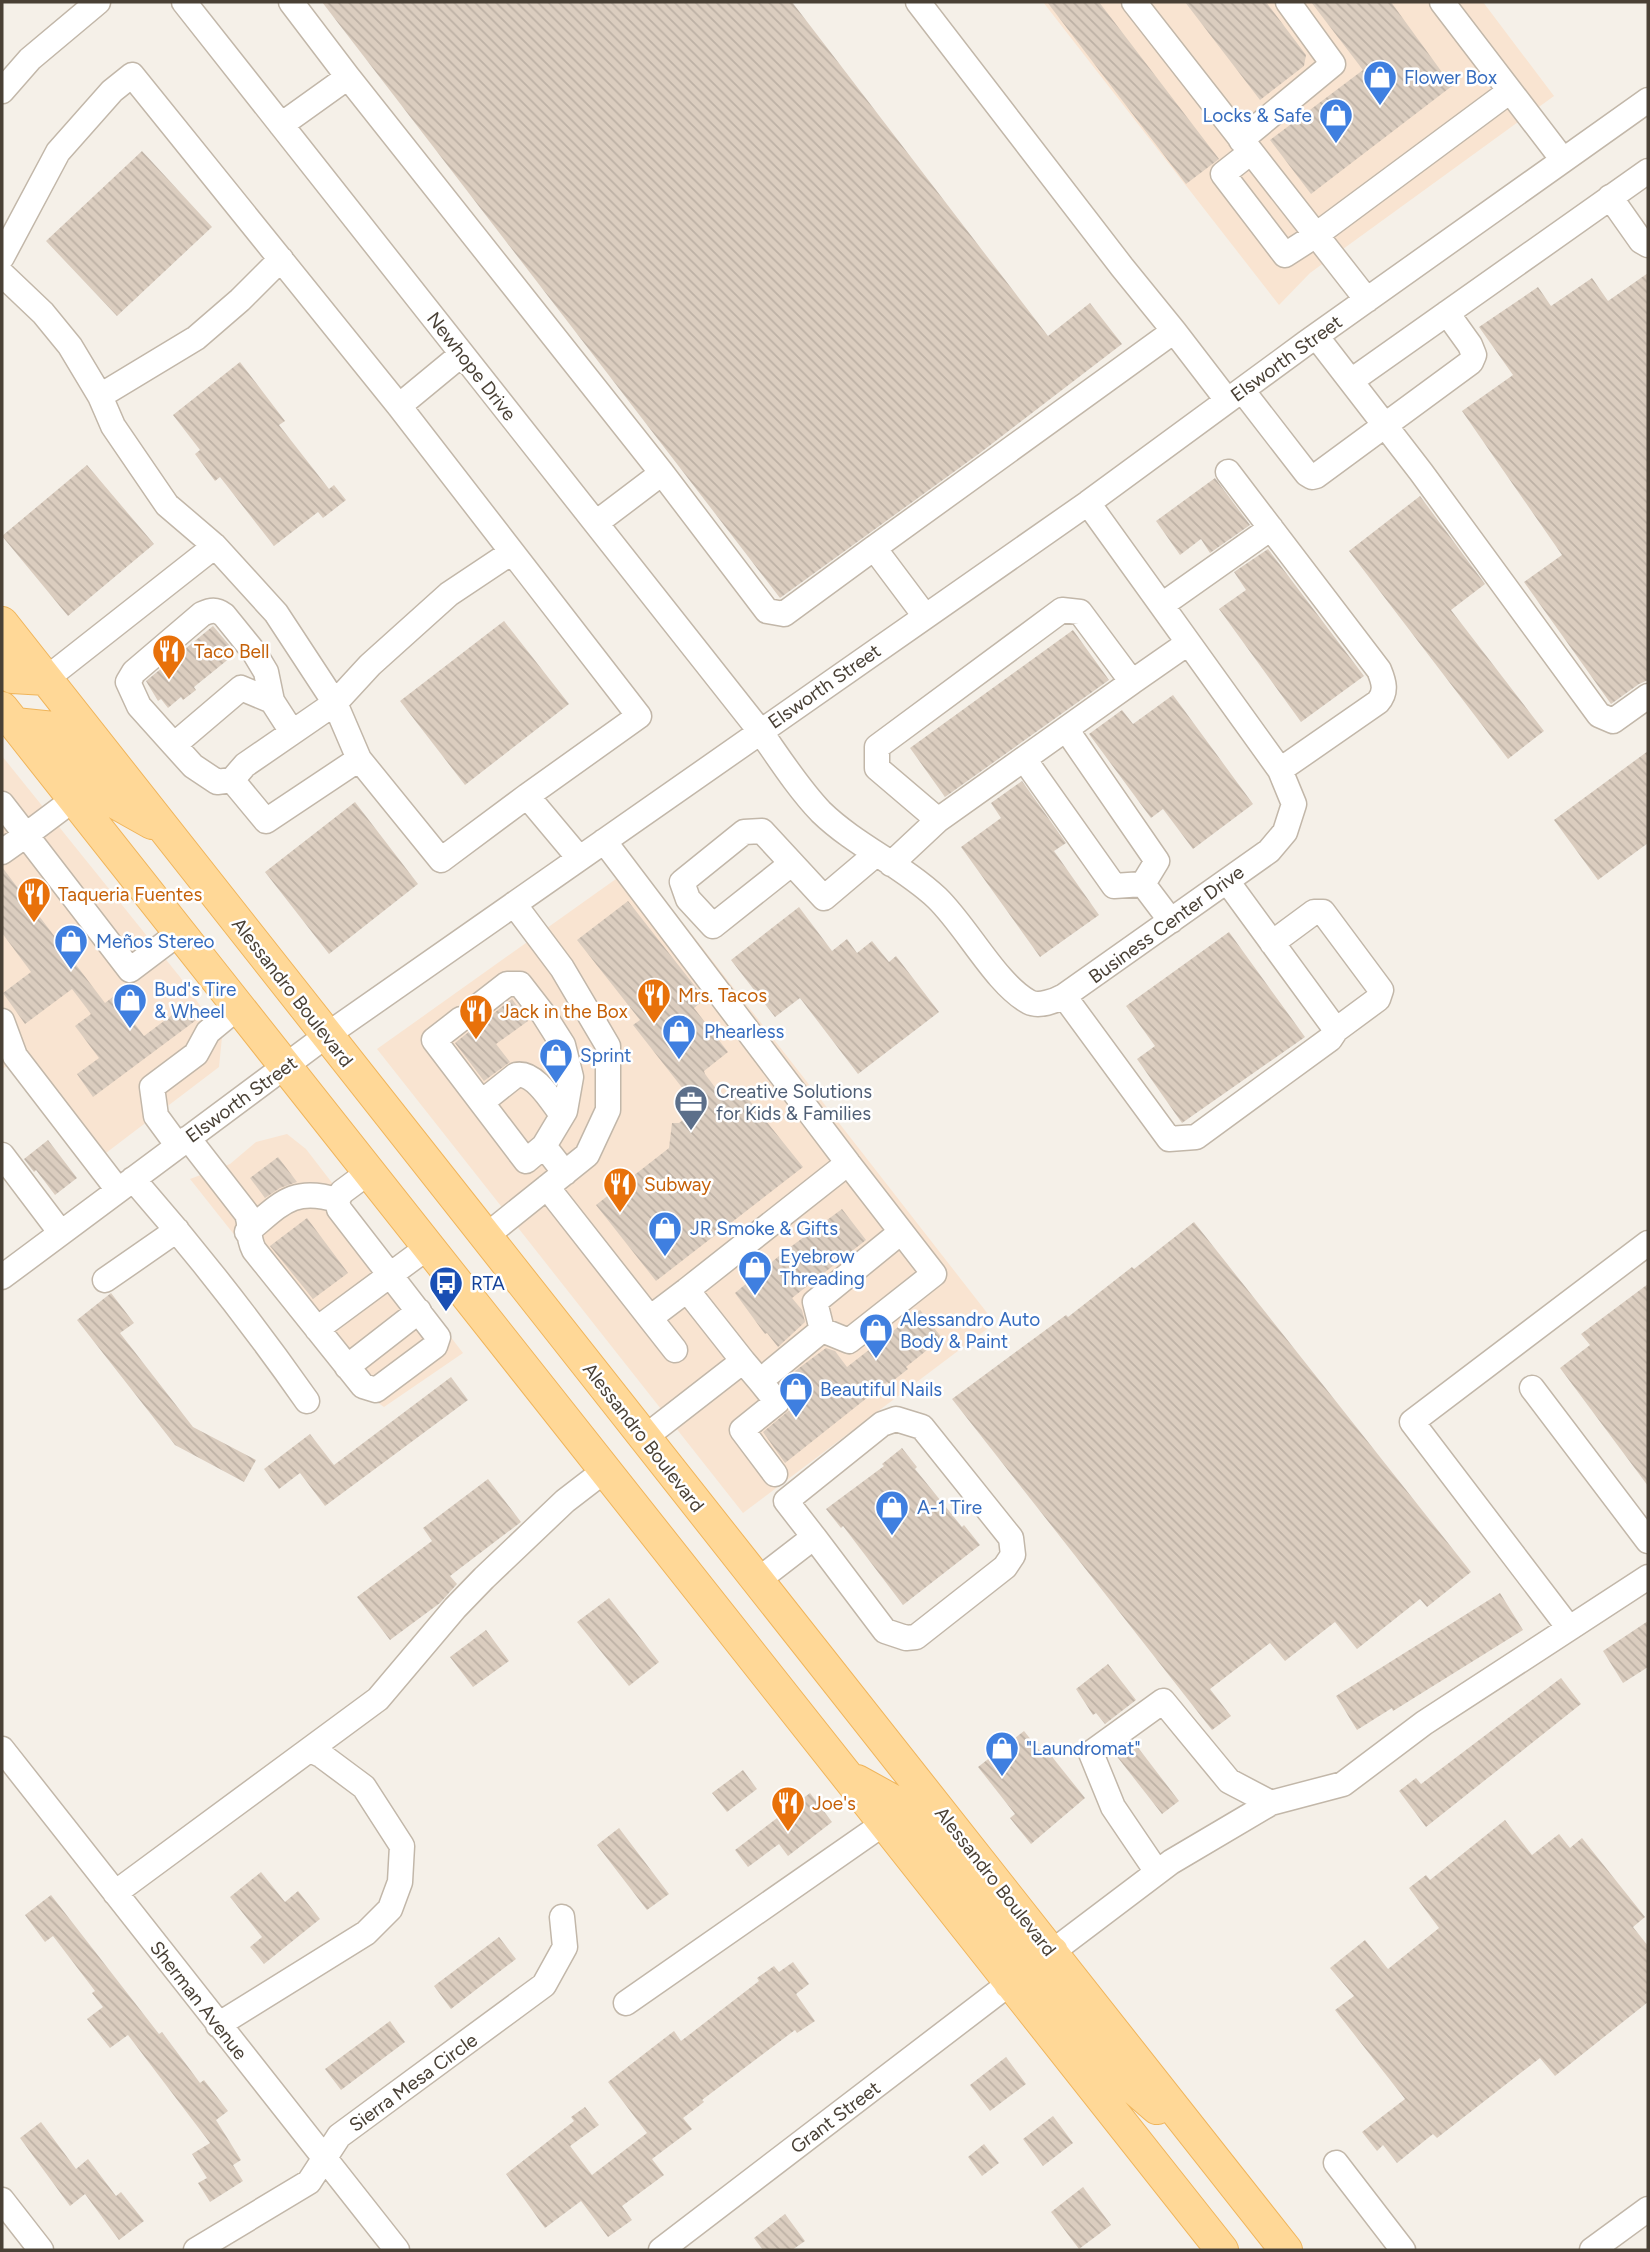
<svg xmlns="http://www.w3.org/2000/svg" width="1650" height="2252" viewBox="0 0 1650 2252" font-family="Figtree,sans-serif">
  <style>
    .commercial { fill: #f9e4d1 }
    .building { fill: url(#building-back-hatch) }
    .lines { fill: none; stroke-linecap: round; stroke-linejoin: round }
    .minor-casing { stroke: #c2b7a9; stroke-width: 27 }
    .major-casing { stroke: #f0b55b; stroke-width: 34 }
    .minor { stroke: #fff; stroke-width: 24 }
    .major { stroke: #ffd897; stroke-width: 32 }
    .labels { text-anchor: middle; stroke-width: 5; stroke-linejoin: round; paint-order: stroke }
    .shop-label { font-size: 19px; fill: #366cbe; stroke: #fff; text-anchor: start }
    .street-label { font-size: 19px; fill: #494035; stroke: #fff }
    .food-label { font-size: 19px; fill: #c56008; stroke: #fff; text-anchor: start }
    .service-label { font-size: 19px; fill: #4e5e75; stroke: #fff; text-anchor: start }
    .transit-label { font-size: 19px; fill: #164399; stroke: #fff; text-anchor: start }
  </style>
  <defs>
    <pattern id="building-back-hatch" width="6" height="6" patternUnits="userSpaceOnUse" patternTransform="scale(1.75)"><rect width="6" height="6" fill="#dbcdbf"/><path d="M-1 5l2 2M0 0l6 6M5-1l2 2" fill="none" stroke="#bdb1a5"/></pattern>
  </defs>
  <rect width="100%" height="100%" fill="#f5f0e8"/>
  <path class="commercial" d="M1043 2H1483L1554 96 1310 273 1279 305Z
    M2 756 180 977 222 1037 219 1067 102 1156 23 1057 2 1069Z
    M637 864 995 1323 743 1513 377 1049Z
    M287 1134 306 1149 463 1353 384 1407 354 1386 190 1179 230 1164 256 1142Z"/>
  <path class="building" d="M322 2H792L1048 336 1090 303 1122 344 980 453 780 598Z
    M1047 2H1099L1219 159 1186 184Z
    M1185 2H1266L1306 55 1304 66 1260 100Z
    M1311 2H1391L1452 86 1311 194 1270 140 1363 70Z
    M142 151 212 227 117 316 46 241Z
    M1648 273V680L1639 684 1611 704 1524 582 1562 555 1462 411 1513 375 1479 327 1538 287 1551 306 1592 278 1608 301Z
    M240 362 285 421 279 425 329 489 334 485 346 500 323 518 318 512 274 546 220 477 215 481 195 454 200 450 173 415Z
    M87 465 154 544 68 616 2 536Z
    M1215 478 1250 525 1210 553 1201 539 1180 555 1156 521Z
    M1420 496 1485 584 1451 610 1544 731 1508 759 1349 551Z
    M1268 549 1364 676 1301 722 1219 609 1246 590 1234 572Z
    M504 621 569 704 465 785 400 701Z
    M213 626 236 653 194 687 196 690 183 700 181 697 168 708 161 699 158 701 146 681Z
    M1073 630 1109 680 945 797 910 748Z
    M1173 695 1253 804 1193 849 1163 809 1151 818 1089 734 1122 710 1133 724Z
    M1648 751V843L1598 880 1554 820Z
    M1022 781 1066 843 1054 851 1099 915 1040 957 961 847 1001 818 991 803Z
    M355 802 418 884 329 954 265 872Z
    M2 867 105 1003 114 996 144 1036 188 1003 199 1018 93 1097 77 1074 99 1058 75 1026 91 1014 72 989 25 1024 3 993 31 972 2 933Z
    M628 901 705 999 694 1008 728 1052 704 1071 705 1074 723 1098 738 1086 803 1167 656 1281 596 1205 669 1148 672 1123H679L698 1108 633 1025 640 1020 577 940Z
    M799 907 832 951 847 939 857 953 872 941 889 962 896 956 939 1012 858 1074 800 998 775 1017 731 960Z
    M1229 932 1305 1037 1182 1123 1137 1059 1155 1046 1126 1006Z
    M512 999 528 1021 496 1044 510 1062 484 1081 455 1043 471 1030 476 1019 489 1017Z
    M48 1140 77 1178 55 1195 36 1170 34 1172 24 1159Z
    M278 1157 297 1182 280 1188 265 1198 250 1178Z
    M842 1209 866 1240 792 1298 802 1310 805 1322 778 1347 767 1333 765 1334 735 1293 785 1251Z
    M307 1218 348 1273 313 1299 270 1246Z
    M1194 1222 1471 1572 1427 1607 1420 1599 1357 1649 1335 1622 1285 1661 1270 1643 1210 1689 1231 1716 1212 1730 952 1399 1066 1315 1068 1317 1132 1267 1134 1269Z
    M1648 1284V1486L1560 1368 1590 1345 1581 1334Z
    M111 1293 134 1323 120 1333 193 1427 256 1460 244 1482 175 1445 77 1320Z
    M920 1310 942 1338 906 1367 908 1369 889 1384 887 1382 785 1463 763 1432 811 1392 795 1371 826 1348 835 1351 847 1367Z
    M451 1377 468 1400 325 1506 300 1473 279 1489 264 1469 310 1434 334 1465Z
    M902 1448 917 1467 915 1469 962 1527 964 1525 980 1545 903 1605 843 1526 841 1528 826 1509 884 1466 882 1464Z
    M488 1479 521 1522 450 1576 457 1584 440 1603 390 1640 357 1597 432 1541 423 1528Z
    M1500 1593 1523 1630 1393 1711 1392 1708 1357 1730 1336 1696Z
    M609 1598 659 1662 629 1686 577 1622Z
    M1648 1621V1667L1623 1683 1603 1651Z
    M486 1630 509 1661 473 1687 450 1657Z
    M1108 1664 1136 1700 1105 1724 1096 1713 1093 1715 1076 1689Z
    M1561 1678 1581 1704 1426 1827 1399 1791 1416 1778 1421 1784Z
    M1024 1731 1044 1756 1049 1753 1085 1798 1031 1844 1010 1818 1015 1814 978 1767Z
    M1133 1741 1179 1801 1162 1814 1115 1754Z
    M743 1770 757 1789 727 1812 712 1793Z
    M810 1793 832 1822 788 1856 779 1844 748 1867 735 1850Z
    M1505 1820 1532 1855 1559 1834 1570 1848 1582 1838 1645 1917 1633 1927 1648 1946V2002L1555 2076 1540 2058 1437 2138 1433 2134 1397 2163 1383 2145 1377 2151 1362 2132 1405 2099 1335 2010 1354 1996 1330 1968 1365 1940 1388 1969 1439 1928 1409 1888 1426 1875 1430 1880Z
    M619 1828 669 1894 647 1910 597 1845Z
    M261 1872 285 1902 298 1891 320 1919 264 1964 250 1947 262 1937 230 1897Z
    M51 1895 159 2034 162 2032 200 2083 204 2080 228 2111 216 2120 241 2160 233 2165 243 2181 210 2202 198 2183 207 2178 192 2154 210 2143 128 2035 110 2048 87 2019 103 2007 92 1993 95 1991 53 1936 45 1942 25 1915Z
    M499 1937 516 1959 451 2009 434 1986Z
    M793 1962 809 1984 796 1994 815 2021 797 2033 795 2030 702 2100 704 2102 683 2118 692 2129 652 2159 664 2175 622 2206 632 2220 608 2237 581 2201 545 2228 506 2174 574 2121 571 2117 585 2107 599 2125 570 2146 592 2175 647 2133 608 2082 674 2031 681 2041 759 1981 757 1978 774 1966 779 1972Z
    M390 2021 405 2042 341 2090 325 2069Z
    M1006 2057 1026 2084 990 2111 970 2085Z
    M1053 2116 1073 2143 1043 2166 1023 2139Z
    M41 2122 76 2169 88 2159 116 2196 121 2192 144 2221 119 2240 85 2194 70 2206 20 2138Z
    M984 2144 999 2163 982 2176 968 2157Z
    M1083 2187 1111 2225 1079 2249 1051 2212Z
    M785 2214 805 2241 792 2250H763L754 2238Z"/>
  <g class="lines">
    <g class="minor-casing">
      <path id="minor" d="M184 2 760 731C779 758 798 788 821 812 856 846 902 865 937 898 967 927 996 984 1029 1002 1039 1007 1055 1001 1064 996L1269 851 1285 832 1294 804 1280 770 1088 503
        M291 2 348 77
        M918 2 1122 267 1174 331
        M1134 2 1367 300
        M1442 2 1563 160
        M2 91 30 59 98 2
        M281 125 348 77 662 473
        M1241 140 1333 64 1288 2
        M1251 152 1223 174 1285 255 1316 235 1510 91
        M1610 197 1641 241 1648 245
        M2 257 58 152 112 91 132 75 399 406 639 716 527 796
        M2 274 43 313 70 346 100 396 113 426 167 505 215 546
        M1316 336 1421 472 1599 715 1613 721 1648 696
        M1351 381 1648 171
        M1242 390 1307 474 1312 477 1316 476 1471 362 1474 355 1470 345 1447 313
        M100 396 196 338 240 300 281 259
        M399 406 462 354
        M1228 472 1379 670C1384 682 1387 692 1378 702L1280 770
        M596 523 662 473 767 611 784 614 874 548
        M1162 605 1271 528
        M925 616 874 548 1174 331 1227 400
        M46 679 215 546 276 613 335 703 359 759 441 860 527 796 579 858
        M1066 729 1157 861 1143 884
        M174 745 139 706 128 682 134 672 202 614C211 610 216 609 224 615L254 652 266 672 272 701
        M359 759 266 821 232 780 245 765 335 703 370 665 449 594 512 552
        M1024 759 1114 886 1143 884 1171 921
        M232 780 217 782 193 766 174 745 241 688 272 701 292 732
        M2 804 26 835 74 799
        M938 820 1132 682
        M604 841 848 1163 687 1290 743 1361 644 1438
        M2 852 26 835 130 970 179 933
        M791 864 713 926 688 899 682 882 744 832 762 831 824 898 876 854
        M891 864 938 820 877 768V747L1062 610 1080 612 1132 682 1188 643
        M1272 943 1314 912H1323L1381 990 1378 999 1336 1030
        M1064 996 1169 1139 1196 1137 1330 1039 1336 1030 1227 881
        M480 1005 507 984H520L544 1015 563 1045 571 1077 565 1111 544 1146
        M461 1019 434 1040 526 1161 544 1146 565 1173
        M2 1021 15 1056 118 1190
        M482 1102 516 1075C535 1071 552 1102 562 1115
        M188 1138 247 1214C252 1228 246 1234 254 1250L363 1386 376 1390 435 1346 438 1337 339 1209 337 1200 342 1192 369 1172
        M178 1146 156 1116 152 1087 196 1054 208 1032 237 1008
        M2 1155 61 1233
        M133 1179C195 1250 253 1324 307 1401
        M547 1187 675 1350
        M247 1232C280 1205 292 1186 337 1200
        M486 1236 587 1155 608 1110V1046L562 968 514 904
        M2 1277 327 1035 1088 503 1306 343 1648 100
        M105 1280 177 1230
        M650 1318 687 1290
        M317 1329 428 1247
        M822 1330 815 1302 901 1232
        M743 1361 760 1381 822 1330 849 1341 934 1274 848 1163
        M347 1367 419 1311
        M760 1381 777 1402 742 1430 775 1474
        M1532 1388 1648 1541
        M757 1581 814 1537 786 1501 882 1424 896 1419 922 1427 1011 1538 1013 1555 1005 1567 916 1637 906 1638 885 1631 814 1537
        M1569 1628 1412 1422 1648 1243
        M2 1749 397 2250
        M1157 1872 1113 1807 1091 1753 1163 1701 1229 1781 1271 1803
        M115 1893 378 1699 455 1608 484 1578 565 1501 604 1471
        M1052 1952 1171 1862 1271 1803 1343 1784 1424 1723 1648 1577
        M626 2003 883 1824
        M218 2025 366 1933 390 1909 400 1882 402 1846 364 1787 321 1755 310 1750
        M1336 2163 1403 2250
        M2 2200 41 2250
        M196 2250 309 2182 339 2136 544 1985 565 1947 562 1917
        M661 2250 1010 1983
        M1592 2250 1648 2209"/>
    </g>
    <g class="major-casing">
      <path id="major" d="M2 623 1286 2250
        M2 665 12 677 46 679
        M2 708 1222 2250
        M15 724 54 728 111 800 152 823
        M857 1781 897 1803 1010 1945 1034 1956 1052 1952
        M1010 1983 1030 1978 1049 1985 1114 2071 1157 2108"/>
    </g>
    <use href="#minor" class="minor"/>
    <use href="#major" class="major"/>
  </g>
  <defs>
    <g id="shop-pin" transform="scale(1.75)"><path d="M0 17L-7.5 6A9.5 9.5 0 1 1 7.5 6Z" fill="#3f7fe0" stroke="#fff"/><path d="M-5-2.5h2.3a2.7 3.5 0 0 1 5.4 0H5L5.5 6h-11ZM-1.5-2.5h3a1.5 2.3 0 0 0-3 0Z" fill="#fff"/></g>
    <g id="restaurant-pin" transform="scale(1.75)"><path d="M0 17L-7.5 6A9.5 9.5 0 1 1 7.5 6Z" fill="#e8710a" stroke="#fff"/><path d="M-5-6h1v4h1v-4h1v4h1v-4h1v5L-1.5 .5V6h-2V.5L-5-1ZM5-6V6H3V1.5H1.5Q1.5-4 5-6Z" fill="#fff"/></g>
    <g id="office-pin" transform="scale(1.75)"><path d="M0 17L-7.5 6A9.5 9.5 0 1 1 7.5 6Z" fill="#5c6f8a" stroke="#fff"/><path d="M-6-3h4V-5.5h4V-3h4V5H-6ZM-1-4.5V-3h2v-1.5ZM-6 0V1H6V0Z" fill="#fff"/></g>
    <g id="bus-pin" transform="scale(1.75)"><path d="M0 17L-7.5 6A9.5 9.5 0 1 1 7.5 6Z" fill="#1a4fb4" stroke="#fff"/><path d="M-5-6H5V4H4V6H2V4H-2V6H-4V4H-5ZM-3.5-4V0h7V-4ZM-3.5 1.2v1.5H-2V1.2ZM2 1.2v1.5H3.5V1.2Z" fill="#fff"/></g>
  </defs>
  <g fill-rule="evenodd">
    <use href="#shop-pin" x="1380" y="77"/>
    <use href="#shop-pin" x="1336" y="115"/>
    <use href="#restaurant-pin" x="169" y="651"/>
    <use href="#restaurant-pin" x="34" y="894"/>
    <use href="#shop-pin" x="71" y="941"/>
    <use href="#restaurant-pin" x="654" y="995"/>
    <use href="#shop-pin" x="130" y="1000"/>
    <use href="#restaurant-pin" x="476" y="1011"/>
    <use href="#shop-pin" x="679" y="1031"/>
    <use href="#shop-pin" x="556" y="1055"/>
    <use href="#office-pin" x="691" y="1102"/>
    <use href="#restaurant-pin" x="620" y="1184"/>
    <use href="#shop-pin" x="665" y="1228"/>
    <use href="#shop-pin" x="755" y="1267"/>
    <use href="#bus-pin" x="446" y="1283"/>
    <use href="#shop-pin" x="876" y="1330"/>
    <use href="#shop-pin" x="796" y="1389"/>
    <use href="#shop-pin" x="892" y="1507"/>
    <use href="#shop-pin" x="1002" y="1748"/>
    <use href="#restaurant-pin" x="788" y="1803"/>
  </g>
  <g class="labels">
    <g class="shop-label">
      <text x="1404" y="84">Flower Box</text>
      <text x="1312" y="122" text-anchor="end">Locks &amp; Safe</text>
      <text x="96" y="948">Meños Stereo</text>
      <text x="154" y="996">Bud's Tire<tspan x="154" dy="22">&amp; Wheel</tspan></text>
      <text x="704" y="1038">Phearless</text>
      <text x="580" y="1062">Sprint</text>
      <text x="690" y="1235">JR Smoke &amp; Gifts</text>
      <text x="780" y="1263">Eyebrow<tspan x="780" dy="22">Threading</tspan></text>
      <text x="900" y="1326">Alessandro Auto<tspan x="900" dy="22">Body &amp; Paint</tspan></text>
      <text x="820" y="1396">Beautiful Nails</text>
      <text x="917" y="1514">A-1 Tire</text>
      <text x="1026" y="1755">"Laundromat"</text>
    </g>
    <g class="street-label">
      <text transform="translate(1286 358) rotate(-36)" y="7">Elsworth Street</text>
      <text transform="translate(472 366) rotate(52)" y="7">Newhope Drive</text>
      <text transform="translate(824 686) rotate(-35)" y="7">Elsworth Street</text>
      <text transform="translate(1166 924) rotate(-36)" y="7">Business Center Drive</text>
      <text transform="translate(293 992) rotate(52)" y="7">Alessandro Boulevard</text>
      <text transform="translate(241 1099) rotate(-36)" y="7">Elsworth Street</text>
      <text transform="translate(644 1437) rotate(52)" y="7">Alessandro Boulevard</text>
      <text transform="translate(996 1881) rotate(52)" y="7">Alessandro Boulevard</text>
      <text transform="translate(199 2000) rotate(52)" y="7">Sherman Avenue</text>
      <text transform="translate(413 2082) rotate(-36)" y="7">Sierra Mesa Circle</text>
      <text transform="translate(835 2117) rotate(-37)" y="7">Grant Street</text>
    </g>
    <g class="food-label">
      <text x="194" y="658">Taco Bell</text>
      <text x="58" y="901">Taqueria Fuentes</text>
      <text x="678" y="1002">Mrs. Tacos</text>
      <text x="500" y="1018">Jack in the Box</text>
      <text x="644" y="1191">Subway</text>
      <text x="812" y="1810">Joe's</text>
    </g>
    <g class="service-label">
      <text x="716" y="1098">Creative Solutions<tspan x="716" dy="22">for Kids &amp; Families</tspan></text>
    </g>
    <g class="transit-label">
      <text x="471" y="1290">RTA</text>
    </g>
  </g>
  <rect width="1650" height="2252" fill="none" stroke="#494035" stroke-width="7"/>
</svg>
